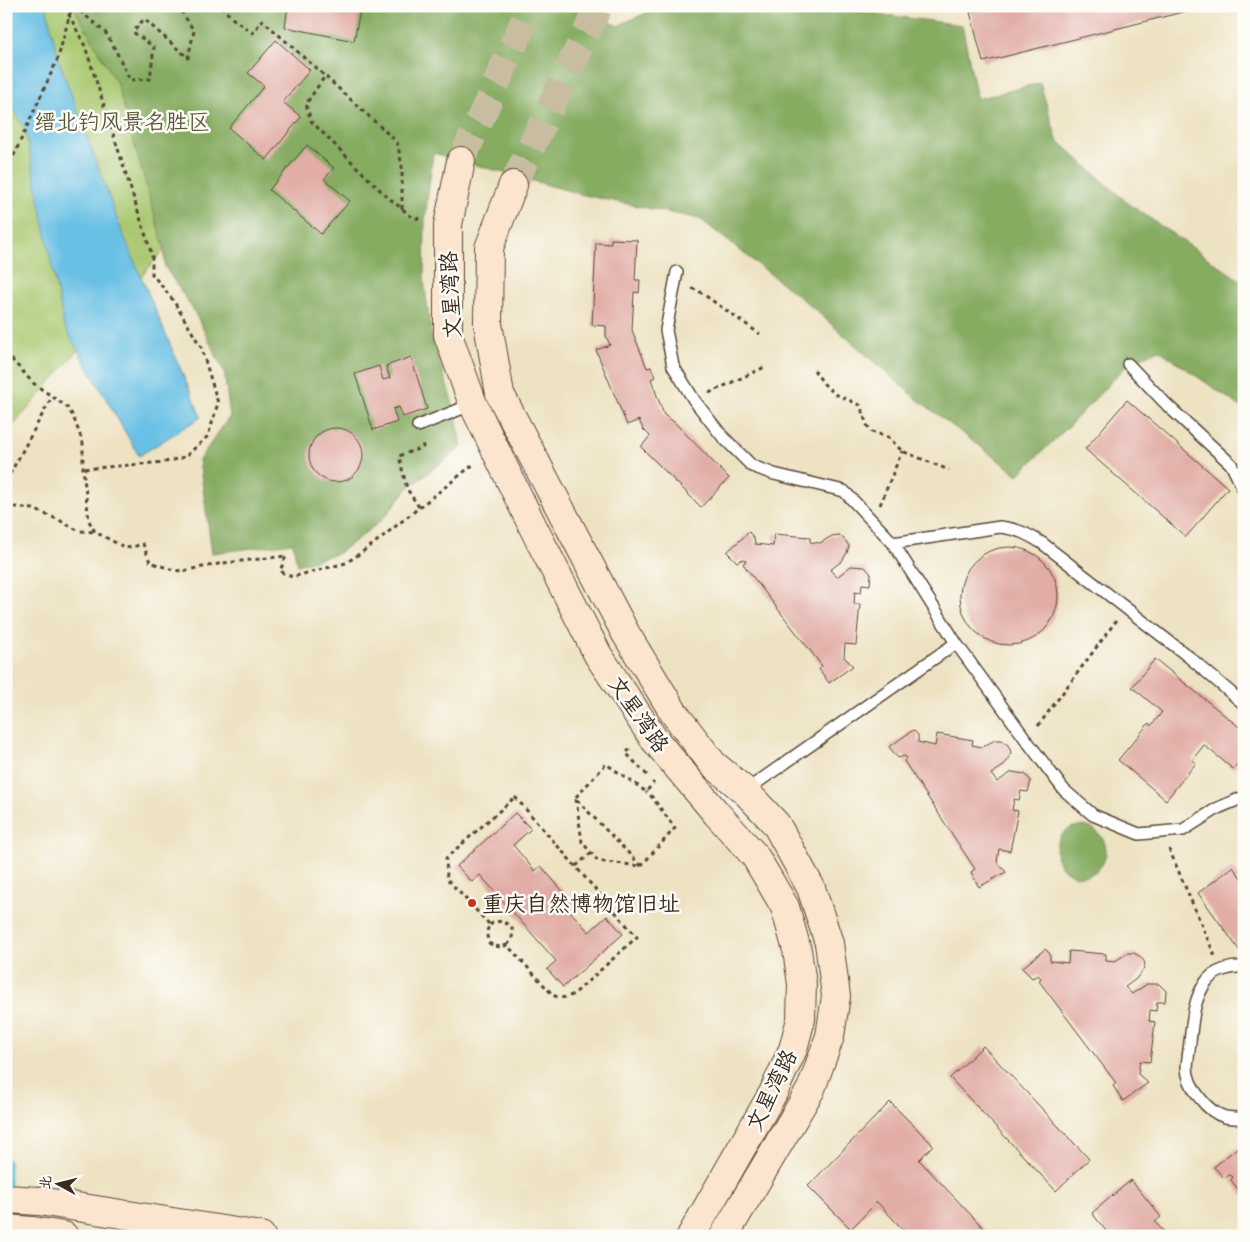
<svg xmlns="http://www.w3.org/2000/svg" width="1250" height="1242" viewBox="0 0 1250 1242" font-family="'Indie Flower','LXGW WenKai TC',sans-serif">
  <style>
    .green { fill: #a9c870; stroke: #727947 }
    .forest { fill: #86ac62; stroke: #606b40 }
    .water { fill: #67c0e5; stroke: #517582 }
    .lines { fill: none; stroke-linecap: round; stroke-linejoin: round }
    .stream { stroke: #67c0e5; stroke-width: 8 }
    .building { fill: #e1ada6 }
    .secondary-tunnel { stroke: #c9bda1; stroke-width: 28; stroke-dasharray: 28 14; stroke-linecap: butt }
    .service-casing { stroke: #564637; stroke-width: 14 }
    .secondary-casing { stroke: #564637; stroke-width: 30 }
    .path { stroke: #564637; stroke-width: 3; stroke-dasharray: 4 4; stroke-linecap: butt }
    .service { stroke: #fff; stroke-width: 11 }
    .secondary { stroke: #fce5cf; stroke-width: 28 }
    .poi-dot { fill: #c8321e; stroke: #fdfcf7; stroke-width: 2 }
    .labels { text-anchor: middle; stroke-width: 5; stroke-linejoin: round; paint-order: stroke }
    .park-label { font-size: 22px; fill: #5c5937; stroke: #fdfcf7 }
    .street-label { font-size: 22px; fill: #3b2a1e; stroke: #fdfcf7 }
    .poi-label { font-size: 22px; fill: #3b2a1e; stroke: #fdfcf7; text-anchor: start }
  </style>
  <rect width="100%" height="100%" fill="#fdfcf7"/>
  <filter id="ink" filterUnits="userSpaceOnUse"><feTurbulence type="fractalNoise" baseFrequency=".02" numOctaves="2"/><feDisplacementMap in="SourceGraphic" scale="10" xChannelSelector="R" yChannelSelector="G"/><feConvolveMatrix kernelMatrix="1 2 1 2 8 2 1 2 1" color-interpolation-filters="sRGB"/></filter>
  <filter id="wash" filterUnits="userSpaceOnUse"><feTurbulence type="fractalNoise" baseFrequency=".0096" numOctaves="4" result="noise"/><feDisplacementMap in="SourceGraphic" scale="20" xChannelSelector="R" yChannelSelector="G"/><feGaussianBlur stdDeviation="1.12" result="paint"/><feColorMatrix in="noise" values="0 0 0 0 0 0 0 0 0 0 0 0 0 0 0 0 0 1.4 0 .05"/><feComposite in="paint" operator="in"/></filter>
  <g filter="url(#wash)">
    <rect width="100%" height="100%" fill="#ede2c2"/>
    <path class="green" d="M6 6H347L296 96 6 434Z"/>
    <path class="forest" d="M73 6H584L617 26 662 6H799L822 7 962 25 977 99 1040 83 1057 140 1129 204 1244 283V409L1159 350 1128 364 1068 427 1018 475 913 396 806 302 700 219 580 194 433 153 425 220 424 280 431 334 455 411 462 447 407 489 382 520 339 553 297 565 293 543 212 553 199 460 230 416 224 371 194 311 165 267 164 248 117 84Z
      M1056 851a25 25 0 1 1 50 0a25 25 0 1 1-50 0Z"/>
    <path class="water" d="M6 6H46L58 58 120 227 201 417 139 456 64 326 25 129 6 95Z"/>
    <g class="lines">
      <path class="stream" d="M6 1162 8 1224"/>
    </g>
    <g id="blocks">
      <path class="building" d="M288 6H361L354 41 285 27Z
        M993 6H1203V7L983 62 970 12Z
        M276 40 310 70 283 102 301 117 266 160 229 128 264 86 248 73Z
        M307 145 334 168 324 179 350 201 321 234 269 190Z
        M611 239 637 240 635 280H640L639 293 634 292 632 330 647 368 651 367 655 377 651 379 664 415 674 422 729 478 701 507 641 447 650 436 643 429 639 420 627 425 596 350 610 345 606 336V326L592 325 596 243 611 244Z
        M411 357 427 409 403 417 399 407 393 409 397 422 373 430 355 374 379 366 383 380 390 378 386 366Z
        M1127 400 1228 488 1186 537 1085 449Z
        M309 455a27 27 0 1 1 54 0a27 27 0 1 1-54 0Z
        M749 532 754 538 755 544 773 546 774 534 810 537V542L820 543 832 536 839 535 845 540 849 546 847 553 842 561 830 570 837 577 851 566 865 567 871 574 870 585 862 584 861 593 855 592 854 604H860L856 645 845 644 844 657 853 666 829 683 819 669 822 666 743 564 746 561 743 559 737 562 727 552Z
        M960 596a49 49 0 1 1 98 0a49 49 0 1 1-98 0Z
        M1155 659 1244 731V756L1233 769 1204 745 1192 760 1196 763 1166 800 1118 760 1149 723 1151 726 1162 712 1132 687Z
        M913 730 918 735V742L935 746 937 734 973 740 972 745 982 747 995 740H1002L1008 745 1011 752 1009 759 1002 767 991 774 997 782 1012 772 1025 774 1031 781 1028 792 1021 791 1019 800 1014 799 1012 810 1018 811 1010 851 999 849 997 862 1006 872 979 887 971 872 975 869 904 761 907 758 904 756 898 758 889 747Z
        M515 813 531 829 513 845 535 871 541 866 573 903 567 908 589 932 607 916 623 934 563 987 547 969 556 961 480 875 472 882 457 866Z
        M1233 867 1244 882V953L1242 954 1198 893Z
        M1045 949 1050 954V961L1068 963 1069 951 1106 954V960L1115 961 1128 953H1134L1141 957 1145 963 1143 970 1136 979 1125 987 1132 994 1147 984H1159L1166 991 1165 1002H1157L1156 1011 1150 1010 1149 1021 1155 1022 1150 1062 1140 1061 1138 1074 1148 1083 1123 1101 1113 1086 1116 1083 1039 981 1041 978 1038 975 1032 978 1022 968Z
        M983 1046 1089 1159 1056 1191 950 1078Z
        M890 1102 933 1145 919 1160 991 1236H909L877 1202 851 1229 808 1186Z
        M1237 1148 1242 1153V1160H1244V1197L1231 1180 1233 1177 1230 1175 1224 1178 1214 1167Z
        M1131 1180 1161 1217 1155 1222 1168 1236H1110L1092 1213Z"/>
    </g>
  </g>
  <g filter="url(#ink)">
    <use href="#blocks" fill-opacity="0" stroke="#564637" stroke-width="1"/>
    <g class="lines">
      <path class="secondary-tunnel" d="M461 161 531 6
        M513 185 599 6"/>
      <g class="service-casing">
        <path id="service" d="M677 272 666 330 673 366 694 400 722 436 752 466 774 474 844 491 893 543
          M1128 364 1168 406 1231 464 1244 490
          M418 426 473 404
          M1244 704 1189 657 1042 543C1027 534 1018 529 1000 527L893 543 956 643 1027 741 1064 790 1093 815 1139 834 1183 830 1218 808 1244 797
          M745 791 956 643
          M1244 967C1231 966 1213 971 1206 982 1195 997 1193 1015 1191 1033 1190 1044 1188 1056 1187 1067 1187 1086 1207 1112 1225 1117 1231 1118 1238 1118 1244 1119"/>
      </g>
      <g class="secondary-casing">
        <path id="secondary" d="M461 161 448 225V335L473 404 534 529 598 655 654 739 717 814 755 856 785 907 797 950 802 984 801 1019 793 1049 773 1093 691 1236
          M513 185 489 248 488 324 500 394 626 634 674 713 713 764 745 791 776 824 811 888 829 943 836 996 830 1036 811 1089 724 1236
          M6 1199 39 1201 261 1236
          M6 1229 33 1231 64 1236"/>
      </g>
      <path class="path" d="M68 6 69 15 85 46 152 255V274L173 300 201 347 218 403 208 436 185 457 165 462 83 469
        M74 6 105 32 113 45 130 80 150 79 154 47 133 32 144 19 188 58 194 31 178 6
        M221 6 232 18 253 33 262 20 325 76
        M402 209V166L397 142 325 76 306 104 311 121 384 194 412 217 423 220
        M6 227 9 166 58 58 72 6
        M692 288 700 292 760 334
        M6 353 33 383 67 407 73 416 83 443V469L89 521 95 532 126 548 132 547 143 544 150 562 173 570 182 571 224 563 286 556 280 571 292 577 346 563 372 545 474 464
        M814 370 824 384 835 394 860 405 867 425 872 432 888 437 902 451 949 470
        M709 393 765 367
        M6 481 52 397
        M880 505 902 451
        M6 506 33 509 59 520 79 531 95 532
        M419 507 407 489 399 456 423 447 422 443
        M1038 726 1116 621
        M630 749 626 753 648 776
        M515 797 637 937 574 994C566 998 561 999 553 995L507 945C500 948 495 947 489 943 487 936 485 932 490 925L447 879 446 858Z
        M576 799 582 842 598 861 640 866
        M1169 849 1215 956
        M576 866 591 853
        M641 866 575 798 606 764 637 785 646 792 654 782
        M641 866 675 828 652 797 646 792
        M490 925 494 922 503 921 512 928C513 934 513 940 507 945"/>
      <use href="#service" class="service"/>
      <use href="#secondary" class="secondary"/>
    </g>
  </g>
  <circle class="poi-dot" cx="472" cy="903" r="5"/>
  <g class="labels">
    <g class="park-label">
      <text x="122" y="129">缙北钓风景名胜区</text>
    </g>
    <g class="street-label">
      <text transform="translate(450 295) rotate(-93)" y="8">文星湾路</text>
      <text transform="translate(639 714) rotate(55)" y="8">文星湾路</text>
      <text transform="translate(771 1090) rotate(-64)" y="8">文星湾路</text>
    </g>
    <g class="poi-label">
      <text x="482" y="911">重庆自然博物馆旧址</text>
    </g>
  </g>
  <rect width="1250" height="1242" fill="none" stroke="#fdfcf7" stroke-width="25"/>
  <g transform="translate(58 1184) rotate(277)" stroke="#fdfcf7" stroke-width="4" paint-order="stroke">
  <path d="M0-4L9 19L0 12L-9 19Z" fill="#3b2a1e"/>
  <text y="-8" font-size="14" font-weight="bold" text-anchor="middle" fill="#3b2a1e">北</text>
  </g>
</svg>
